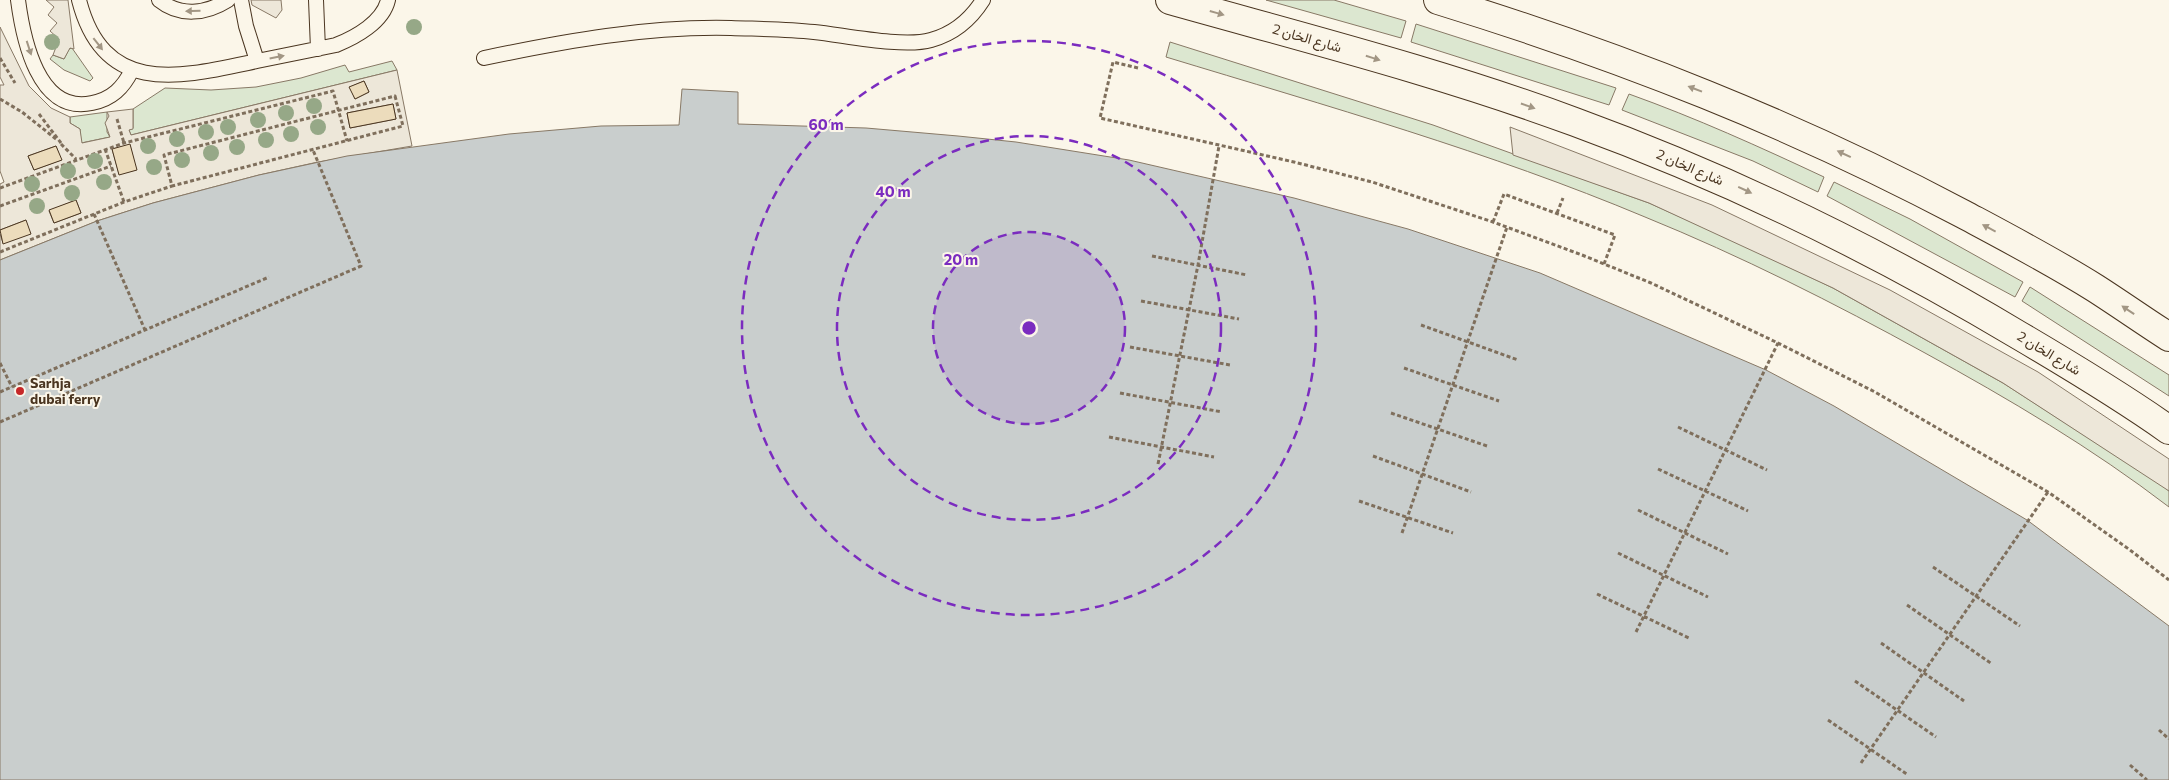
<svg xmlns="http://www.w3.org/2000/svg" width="2169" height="780" viewBox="0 0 2169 780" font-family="Commissioner,Vazirmatn,sans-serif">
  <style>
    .green { fill: #dce7d0; stroke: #887966 }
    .parking { fill: #ede7d9; stroke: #887966; fill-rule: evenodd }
    .water { fill: #c9cecd; stroke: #887966 }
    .building { fill: #ecdcbc; stroke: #4a3520 }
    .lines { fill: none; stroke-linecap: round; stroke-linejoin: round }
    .service-casing { stroke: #4a3520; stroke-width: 16 }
    .secondary-casing { stroke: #4a3520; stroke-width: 30 }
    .path { stroke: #7f6f5c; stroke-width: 3; stroke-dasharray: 4 2.5; stroke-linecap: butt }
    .service { stroke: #fbf6e9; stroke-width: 14 }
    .secondary { stroke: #fbf6e9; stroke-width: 28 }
    .tree { fill: #96a887 }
    .oneway { fill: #a29684 }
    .ring { fill: none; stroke: #7b2cbf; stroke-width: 2.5; stroke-dasharray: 9 6 }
    .poi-dot { fill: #c62828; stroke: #fbf6e9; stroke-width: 2 }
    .labels { text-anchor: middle; stroke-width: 4; stroke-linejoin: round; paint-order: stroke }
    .street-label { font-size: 14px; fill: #4a3520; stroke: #fbf6e9 }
    .poi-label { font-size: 14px; font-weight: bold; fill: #4a3520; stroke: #fbf6e9; text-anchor: start }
    .centre { fill: #7b2cbf; stroke: #fbf6e9; stroke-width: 2.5 }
    .ring-label { font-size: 15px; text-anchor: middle; font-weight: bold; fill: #7b2cbf; stroke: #fbf6e9; stroke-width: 4; stroke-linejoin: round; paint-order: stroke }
  </style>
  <rect width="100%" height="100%" fill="#fbf6e9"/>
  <path class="green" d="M1266 0H1334L1406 21 1401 38Z
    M1416 24 1616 88 1609 105 1411 42Z
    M1170 42 1433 125 1649 203 1745 246 1833 288 2003 383 2159 483 2169 491V507C2092 448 2009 399 1925 353 1834 303 1741 256 1645 217 1490 152 1327 106 1166 57Z
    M72 48 93 78 90 81 64 70 50 59 53 55 64 59 69 49Z
    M392 61 397 70 131 135 129 130 133 128V109L165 88 211 90 256 87 301 78 345 65 349 72Z
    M1629 94C1696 118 1760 147 1824 177L1818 192 1753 161 1622 110Z
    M107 112V132L110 137 81 143 80 129 70 123V117Z
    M1834 182 1910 219 2023 282 2015 297 1827 196Z
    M2030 287 2169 375V396L2022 301Z"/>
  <path class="parking" d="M46 0H68L74 49 70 48 64 59 53 55 59 39 50 31 57 23 48 15 54 7Z
    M251 0H281L282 10 276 18 252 5Z
    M0 27 29 86 51 108 70 117V123L80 129 82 143 110 137 105 123 109 116 107 112 133 109V129L129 130 131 135 397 70 412 146 318 162 259 175 153 203 97 221 0 260V234L3 243 26 220 0 230V184L4 182 0 171V85H4L0 77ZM364 81 369 92 355 99 350 87ZM393 104 396 119 350 128 347 113ZM130 145 136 170 119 174 112 149ZM56 146 61 160 34 170 28 156ZM76 200 81 213 54 223 49 211Z
    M1510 127 1712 205 1890 290 2038 372 2169 459V491L2003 383 1833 288 1649 203 1513 155Z"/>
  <path class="water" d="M682 89 738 92V124L866 128 958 136 1016 142 1129 160 1294 198 1408 229 1540 273 1766 370 1834 406 2027 520 2169 626V780H0V260L97 221 153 203 259 175 347 156 509 134 601 126 679 125Z"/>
  <path class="building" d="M364 81 369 92 355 99 349 87Z
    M393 104 396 119 350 128 347 113Z
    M130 144 137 170 119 175 112 149Z
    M56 146 62 160 34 170 28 156Z
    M76 200 81 213 54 223 49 210Z
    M26 220 31 234 3 244 0 230Z"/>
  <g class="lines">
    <g class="service-casing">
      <path id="service" d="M18 0C23 38 38 115 92 103 112 99 123 88 132 70
        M79 0C104 98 181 77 257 61
        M159 0C180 17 206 14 228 0
        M241 0 246 26 257 61 336 45C356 37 383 22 388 0
        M316 0 318 49
        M484 58C565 41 648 26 731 28 759 29 787 29 814 32 844 35 903 48 931 40 953 34 971 19 983 0"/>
    </g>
    <g class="secondary-casing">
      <path id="secondary" d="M1170 0C1305 38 1443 73 1575 122 1731 179 1878 251 2020 336 2071 366 2121 396 2169 430
        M1438 0C1623 57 1793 124 1963 214 2008 238 2052 261 2095 288 2120 304 2144 321 2169 337"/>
    </g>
    <path class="path" d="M0 58 15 83
      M1138 68 1113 62 1100 118 1294 162 1372 182 1493 222 1582 255 1651 283 1778 343 1875 392 2048 492 2130 550 2169 580
      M395 96 403 126 172 186 164 155Z
      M0 99 22 112 56 139
      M39 114 61 143
      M117 119 124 143
      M61 144 76 159
      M105 149 124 202
      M0 188 124 143 333 91 347 141
      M0 206 111 166
      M1557 213 1563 198
      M94 214 145 330
      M1493 222 1504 194 1615 235 1604 264
      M0 252 124 202 172 186
      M1152 256 1247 275
      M1141 301 1239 319
      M1421 325 1518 360
      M1130 347 1230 365
      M0 363 12 387
      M1404 368 1499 401
      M0 392 269 277
      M1120 393 1222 412
      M1391 413 1487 446
      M0 422 361 266 313 150
      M1678 427 1767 470
      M1109 437 1214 457
      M1373 456 1471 492
      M1158 464 1198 265 1219 146
      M1658 469 1748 511
      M1359 501 1453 533
      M1638 510 1728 554
      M1402 533 1507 227
      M1618 553 1708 597
      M1933 567 2020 626
      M1597 594 1689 638
      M1907 605 1992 664
      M1636 632 1778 343
      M1881 643 1964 701
      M1855 681 1936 737
      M1828 720 1908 775
      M2159 730 2169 739
      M1861 763 2048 492
      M2130 765 2147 780"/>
    <use href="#service" class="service"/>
    <use href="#secondary" class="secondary"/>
  </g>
  <g class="tree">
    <circle cx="414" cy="27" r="8"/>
    <circle cx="52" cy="42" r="8"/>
    <circle cx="314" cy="106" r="8"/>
    <circle cx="286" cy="113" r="8"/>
    <circle cx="258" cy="120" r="8"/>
    <circle cx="228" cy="127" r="8"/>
    <circle cx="318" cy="127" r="8"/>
    <circle cx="206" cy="132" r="8"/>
    <circle cx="291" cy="134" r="8"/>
    <circle cx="177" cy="139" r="8"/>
    <circle cx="266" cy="140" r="8"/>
    <circle cx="148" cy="146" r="8"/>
    <circle cx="237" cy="147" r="8"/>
    <circle cx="211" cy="153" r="8"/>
    <circle cx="182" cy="160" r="8"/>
    <circle cx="95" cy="161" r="8"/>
    <circle cx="154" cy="167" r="8"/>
    <circle cx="68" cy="171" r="8"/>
    <circle cx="104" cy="182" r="8"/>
    <circle cx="32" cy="184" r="8"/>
    <circle cx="72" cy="193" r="8"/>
    <circle cx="37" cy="206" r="8"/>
  </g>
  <defs><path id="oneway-solid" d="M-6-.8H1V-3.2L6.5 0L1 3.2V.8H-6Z" transform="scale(1.25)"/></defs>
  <g class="oneway">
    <use href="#oneway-solid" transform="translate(193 11) rotate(179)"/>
    <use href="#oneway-solid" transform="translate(1217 13) rotate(16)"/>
    <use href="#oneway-solid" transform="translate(98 44) rotate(52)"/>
    <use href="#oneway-solid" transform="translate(29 48) rotate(72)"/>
    <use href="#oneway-solid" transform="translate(277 57) rotate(-11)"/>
    <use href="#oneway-solid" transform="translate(1373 58) rotate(17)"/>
    <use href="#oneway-solid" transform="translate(1695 89) rotate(-159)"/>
    <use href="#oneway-solid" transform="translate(1528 106) rotate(19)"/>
    <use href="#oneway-solid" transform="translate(1844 154) rotate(-155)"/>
    <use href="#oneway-solid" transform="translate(1745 190) rotate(25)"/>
    <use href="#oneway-solid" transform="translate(1989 228) rotate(-152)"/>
    <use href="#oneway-solid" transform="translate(2128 310) rotate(-146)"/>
  </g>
  <circle cx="1029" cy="328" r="96" fill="#7b2cbf" fill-opacity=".12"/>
  <g class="ring">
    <circle cx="1029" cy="328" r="96"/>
    <circle cx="1029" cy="328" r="192"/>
    <circle cx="1029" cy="328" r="287"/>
  </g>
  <circle class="poi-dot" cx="20" cy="391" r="5"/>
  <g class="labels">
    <g class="street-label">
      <text transform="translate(1307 38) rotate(16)" y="5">شارع الخان 2</text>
      <text transform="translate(1690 167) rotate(23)" y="5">شارع الخان 2</text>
      <text transform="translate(2049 353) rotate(31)" y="5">شارع الخان 2</text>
    </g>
    <g class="poi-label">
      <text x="30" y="388">Sarhja<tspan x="30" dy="16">dubai ferry</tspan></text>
    </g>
  </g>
  <circle cx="1029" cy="328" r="8" class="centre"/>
  <g class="ring-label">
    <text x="826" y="130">60 m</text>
    <text x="893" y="197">40 m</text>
    <text x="961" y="265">20 m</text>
  </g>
</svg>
